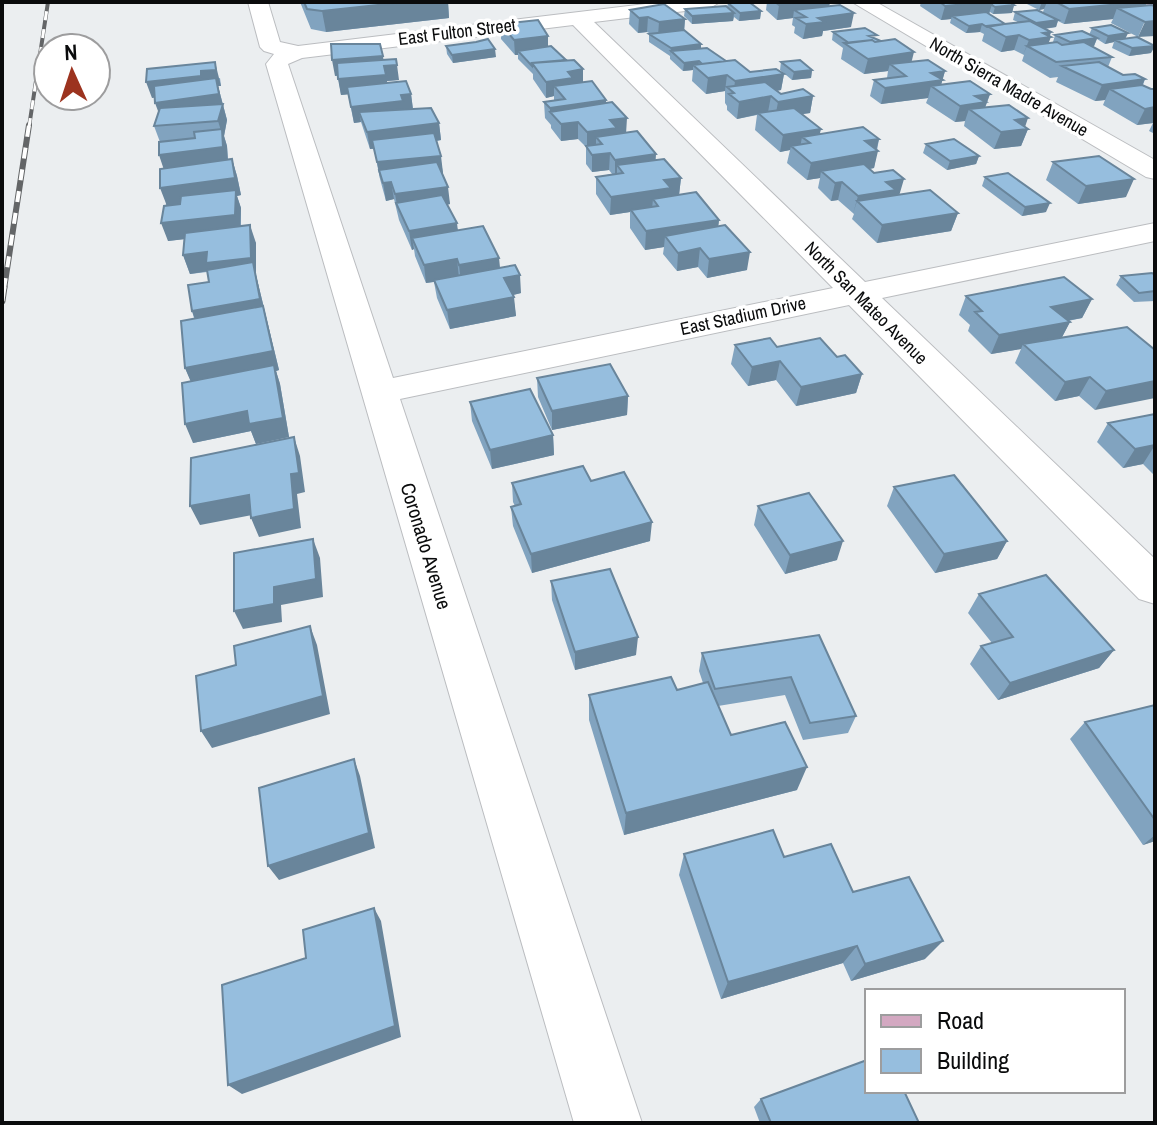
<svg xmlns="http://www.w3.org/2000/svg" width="1157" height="1125" viewBox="0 0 1157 1125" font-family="'Archivo Narrow',sans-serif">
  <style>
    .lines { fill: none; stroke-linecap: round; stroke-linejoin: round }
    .minor-casing { stroke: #bbbdc0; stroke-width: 2 }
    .major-casing { stroke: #c9c9ca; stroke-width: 2 }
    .minor { fill: #fff; fill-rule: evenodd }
    .major { fill: #d3a8c1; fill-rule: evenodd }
    .rail-far2-casing { stroke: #636567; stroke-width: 4 }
    .rail-far1-casing { stroke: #636567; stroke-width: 6 }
    .rail-casing { stroke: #636567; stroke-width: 7 }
    .rail-far2 { stroke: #fff; stroke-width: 3; stroke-dasharray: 9; stroke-linecap: butt }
    .rail-far1 { stroke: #fff; stroke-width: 4; stroke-dasharray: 11; stroke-linecap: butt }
    .rail { stroke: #fff; stroke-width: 5; stroke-dasharray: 15; stroke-linecap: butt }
    .wall { fill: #81a3bf }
    .shaded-wall { fill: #69859b }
    .building { fill: #96bede; stroke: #69859b; stroke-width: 2 }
    .labels { text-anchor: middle; stroke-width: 7; stroke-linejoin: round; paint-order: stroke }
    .far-street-label { font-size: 18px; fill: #0a0b0c; stroke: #fff }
    .street-label { font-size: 20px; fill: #0a0b0c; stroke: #fff }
  </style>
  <rect width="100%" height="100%" fill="#ebeef0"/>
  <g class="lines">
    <g class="minor-casing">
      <path id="minor" d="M248 2H268L280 42 298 46 662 2H720L710 8 594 22 865 282 1155 223V241L882 298 1155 559V604L1139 599 849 305 400 399 642 1123H574L266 64 274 54 264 51 260 47ZM573 25 833 288 393 378 288 64 302 58Z
        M852 2H876L1155 160V179L1146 177Z"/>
    </g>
    <g class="major-casing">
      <path id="major" d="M1142 2H1155V9Z"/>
    </g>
    <use href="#minor" class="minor"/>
    <use href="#major" class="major"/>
    <g class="rail-far2-casing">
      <path id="rail-far2" d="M29 127 48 2"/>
    </g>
    <g class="rail-far1-casing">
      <path id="rail-far1" d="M4 289 29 125"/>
    </g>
    <g class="rail-casing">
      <path id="rail" d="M2 301 4 287"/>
    </g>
    <use href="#rail-far2" class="rail-far2"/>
    <use href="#rail-far1" class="rail-far1"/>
    <use href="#rail" class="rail"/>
  </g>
  <path class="wall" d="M300 2H448L449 18 326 32 311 29Z
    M767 2H830L829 6 851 27 823 31 822 36 803 39 794 33 795 27 792 25 793 18 777 20 766 10Z
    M921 2H1009L1014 5 1012 13 993 14 990 12 989 14 1005 24 1018 22 1013 20 1015 12H1043L1044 9 1039 10 1023 2H1147L1145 6 1152 5 1138 37 1111 23 1113 19 1064 24 1058 21 1056 27 1045 29 1051 32 1048 43 1053 42 1055 35H1089L1092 28 1128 33 1125 39 1151 53 1129 56 1112 48 1114 42 1105 44 1097 39 1094 46H1092L1112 57 1108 67 1123 75 1145 79 1143 85 1151 89H1155V134L1149 131 1153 123 1137 125 1103 105 1105 100 1095 101 1056 82 1058 77 1050 78 1022 61 1024 55 1014 50 1001 52 982 41 984 34 980 32 966 33 950 23 951 19 941 20 920 6Z
    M728 3 761 11 760 19 739 21 734 17 733 21 692 24 684 16 685 9 727 7Z
    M630 10 685 19 684 30 701 44V48L750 72 784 74 781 90 777 91 781 94 813 96 810 113 802 114 820 134 879 139 874 168 870 169 899 195 958 213 951 231 877 243 852 219 854 214 838 200 831 201 818 188 820 178 807 180 787 163 790 150 780 152 755 130 757 115 737 119 727 110V106L725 103V91L706 94 692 81 693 70 683 71 670 59V56L649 42V34H651L647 32 638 33 629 24Z
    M501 24 548 36V47L566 60 583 69V82L606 100V103L626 133 656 160 681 178 679 195 719 220 718 226 747 270 707 278 698 267 677 271 663 254 664 247 645 250 630 228V212L610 215 596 194V177L612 174 609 170 592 172 586 164V147L578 139 561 141 551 128V125L545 118 544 102 554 100V96L546 98 533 79V74L518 59V55H515L501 39Z
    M833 32 876 39 912 62 945 71 941 85 990 94 985 108 1028 129 1021 146 994 149 964 126 965 121 955 122 926 103 928 98 881 104 870 96 874 80 887 78 888 71 864 74 841 59 843 48 832 40Z
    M446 46 496 57 453 63 447 54Z
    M383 60 399 80 387 81V83L411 94 413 109 439 123 441 140 437 141 443 173H442L450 204 447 205 458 230 500 268 521 293 513 295 516 316 450 329 437 298 434 282 426 283 415 256 414 249 412 250 399 220 394 199 386 201 380 179 374 149H370L361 122 354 123 348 94 341 95 338 76H335Z
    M781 62 812 70 811 78 792 80 780 70Z
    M220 78 221 86H218L227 120 224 136 227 146 228 159H232L237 176 241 195 237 196 241 208V226L256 243V275L279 370 276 371 280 384 289 437 256 444 251 431 193 443 191 381 185 368 194 318 192 311 209 282 207 272 190 274 183 255 184 239 168 241 164 168 160 142 154 126 159 112 155 97 152 98Z
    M926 144 979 156 976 164 947 170 923 153Z
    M1053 162 1126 197 1078 204 1046 180Z
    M985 177 1046 212 1022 216 982 186Z
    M1155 275V301L1134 302 1116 285 1121 276Z
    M966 296 1092 299 1082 318 1068 321 1070 322 1062 337 1155 350 1095 410 1079 396 1055 401 1015 363 1021 349 991 354 968 331 970 325 959 315Z
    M735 345 777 347 837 357 862 374 856 393 796 406 776 380 748 386 731 364Z
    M537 378 628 396 627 415 552 430 538 397Z
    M470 402 553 435 554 455 492 469 472 421Z
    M1155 414V476L1143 464 1123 468 1097 442 1108 423Z
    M512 483 650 541 532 573 513 526 511 507 515 506 513 502Z
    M894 487 1007 541 997 559 935 573 887 506Z
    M758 506 837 560 785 574 754 525Z
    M551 581 636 655 575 670 552 600Z
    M979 594 1114 650 1099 668 998 700 970 664 981 646 992 643 968 613Z
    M819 635 856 716 848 733 803 740 785 695 718 706 731 735 797 790 624 835 589 720V695L677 690 703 683 699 671 702 653Z
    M1155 705V841L1143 845 1070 739 1085 722Z
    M684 854 784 857 853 892 925 959 851 981 843 963 721 999 679 875Z
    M761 1099 919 1123H760L754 1107Z"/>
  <path class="shaded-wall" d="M406 2H448L449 18 326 32 322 11Z
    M811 2H830L827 15 794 10 793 18 777 20 779 5Z
    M993 2 988 16H952L951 19 941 20 945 6Z
    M1042 2H1047L1044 9 1039 10Z
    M1147 2 1141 16 1117 8 1113 19 1064 24 1069 9Z
    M1014 5 1012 13 993 14 995 7Z
    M761 11 760 19 739 21 740 13Z
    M734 13 733 21 692 24V16Z
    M854 13 851 27 823 31 822 36 803 39 806 24 818 18Z
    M648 17 647 32 638 33 639 18Z
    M685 19 684 33 658 36 659 22Z
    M1058 20 1056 27 1033 30 1036 23Z
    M1155 21V36L1138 37 1145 22Z
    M982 24 980 32 966 33 969 26Z
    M1051 32 1049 37H1051L1045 52 1027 46 1023 55 1029 40 1043 33Z
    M1128 33 1124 41 1115 40 1114 42 1105 44 1108 36Z
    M1019 35 1014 50 1001 52 1006 37Z
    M548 36V51H518V55H515L514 40Z
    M1097 38 1094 46 1067 50 1070 42Z
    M701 44V52L671 51 670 56 671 48Z
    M1155 46 1151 53 1129 56 1132 48Z
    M495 49 496 57 453 63 452 55Z
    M914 52 910 68 890 64 888 71 864 74 868 59Z
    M383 56 384 66 397 65 399 80 387 81 388 91 341 95 338 79 385 72 335 76 332 60Z
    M699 61 698 69 693 65V70L683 71 684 63Z
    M215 62 221 86H218L227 120 224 136 227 146 228 164 165 173 159 155 222 134 218 121 161 119 155 103 206 92 152 98 146 82Z
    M583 69V85L554 86V96L546 98V82L568 72Z
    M812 70 811 78 792 80 794 72Z
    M945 71 939 92 931 86 928 98 881 104 885 88 931 73Z
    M784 74 781 90 733 97 735 81Z
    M727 75 725 91 706 94 708 78Z
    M1145 79 1138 95 1110 89 1105 100 1095 101 1102 85Z
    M411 94 413 110 359 112 361 122 354 123 351 107 401 95Z
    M990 94 984 110 969 109 965 121 955 122 960 106 975 96Z
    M771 96 768 112 737 119 739 102Z
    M813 96 810 113 775 118 778 102Z
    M606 100V117L550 112V125V108Z
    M1155 107V118L1153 123 1137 125 1145 109Z
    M627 118 626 134 596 137V148L587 149V132L610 120Z
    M1028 118 1024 130 1028 129 1021 146 994 149 1001 132 1015 120Z
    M578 122V139L561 141V124Z
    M439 123 441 140 370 149 367 132Z
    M821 129 817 146 810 143 802 137 800 148 791 146 790 150 780 152 783 135Z
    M879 139 876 151H878L874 168 828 176 821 171 820 178 807 180 811 163 865 141Z
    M610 153 609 170 592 172V155Z
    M656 154 655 171 623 173 617 165V177H615V160Z
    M441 156 443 173 382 179 379 170 380 179 377 162Z
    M979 156 976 164 947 170 950 161Z
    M232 159 237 176 241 195 237 196 241 208 240 233 168 241 161 223 167 206 160 188Z
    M681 178 679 195 658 206 653 199 652 209 631 210 630 212 610 215 611 197 664 180Z
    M904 179 899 196 857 201 853 214 858 196 886 182Z
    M1134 179 1126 197 1078 204 1086 186Z
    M391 182 394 199 386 201 383 183Z
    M842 182 838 200 831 201 835 183Z
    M448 187 450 204 400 212 397 205 395 194Z
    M1050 203 1046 212 1022 216 1025 207Z
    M958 213 951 231 877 243 882 225Z
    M719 220 717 238 665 236 664 247 645 250 646 231Z
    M457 223 459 241 412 238 414 249 412 250 409 231Z
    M250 225 256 243V275L279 370 276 371 280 384 289 437 256 444 251 431 193 443 185 424 247 411 283 418 193 387 185 368 199 330 192 311 260 299 209 271 190 274 183 255Z
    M700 248 698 267 677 271 678 253Z
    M750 252 747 270 707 278 709 259Z
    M499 258 501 277 461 283 459 265Z
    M457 259 459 278 426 283 424 265Z
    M520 275 521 293 505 297 504 278Z
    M514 297 516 316 450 329 447 310Z
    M1092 299 1082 318 1042 325 1051 307Z
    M1070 322 1060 341 1023 344 1021 349 991 354 999 335Z
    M780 361 776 380 748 386 752 367Z
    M862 374 856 393 796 406 801 387Z
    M1090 377 1079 396 1055 401 1065 382Z
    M1155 381V398L1095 410 1106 391Z
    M628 396 627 415 552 430V411Z
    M553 435 554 455 492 469 490 450Z
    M294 437 300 456 305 492 297 494 301 528 259 537 251 518 291 474Z
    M1155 445 1143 464 1123 468 1135 449Z
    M249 495 257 514 200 525 190 506Z
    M652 522 650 541 532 573 531 554Z
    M313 539 320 558 323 597 281 605 282 622 243 629 234 611 274 587Z
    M843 541 837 560 785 574 790 555Z
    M1007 541 997 559 935 573 944 554Z
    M310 626 317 645 330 714 212 748 201 731Z
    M638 637 636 655 575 670V652Z
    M1114 650 1099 668 998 700 1010 683Z
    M354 759 360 776 375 848 279 880 268 866Z
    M807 767 797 790 624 835 626 813Z
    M1155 835V841L1143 845Z
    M374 908 381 921 401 1037 242 1094 228 1085Z
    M943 941 925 959 851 981 865 964Z
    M857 946 843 963 721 999 728 982Z"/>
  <path class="building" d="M304 2H406L322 11 307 9Z
    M737 2H749L761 11 740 13 728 3Z
    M775 2H811L779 5Z
    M940 2H988L945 6Z
    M993 2H1009L1014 5 995 7 992 5Z
    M1056 2H1141L1069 9Z
    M664 4 685 19 659 22 648 17 639 18 630 10Z
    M840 5 854 13 818 18 825 22 806 24 796 18 806 17 794 10Z
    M1152 5 1155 7V21L1145 22 1117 8Z
    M726 6 734 13 692 16 685 9Z
    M1037 10 1058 20 1036 23 1015 12Z
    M986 12 1005 24 987 27 982 24 969 26 952 16Z
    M538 20 548 36 514 40 501 24Z
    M1030 21 1051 32 1043 33 1051 37 1029 40 1019 35 1006 37 987 26Z
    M1111 25 1128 33 1108 36 1092 28Z
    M865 28 877 35 869 36 881 41 875 42 872 40 849 43 833 32Z
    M684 30 701 44 671 48 649 34Z
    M1082 31 1097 38 1070 42 1055 35Z
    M1137 37 1155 46 1132 48 1115 40Z
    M488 39 495 49 452 55 446 46 476 42Z
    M895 39 914 52 868 59 844 43 872 40 875 42Z
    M1057 42 1062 45 1084 42 1112 57 1056 62 1027 46Z
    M331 44H380L383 56 332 60Z
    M551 46 566 60 532 63V66L518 51Z
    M707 48 726 61 702 64 699 61 684 63 671 51Z
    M396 59 397 65 384 66 386 75 338 79 337 63Z
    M574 60 583 69 568 72 573 78 546 82 532 63Z
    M735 60 750 72 776 69 784 74 735 81 727 75 708 78 693 65Z
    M800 60 812 70 794 72 781 62Z
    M928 60 945 71 931 73 943 80 885 88 874 80 906 76 890 64Z
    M215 62 216 70 201 71V76L146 82 147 69Z
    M1099 62 1123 75 1135 74 1145 79 1102 85 1062 66Z
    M216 78 219 94 155 103 154 86Z
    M406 81 411 94 401 95 403 101 351 107 347 87Z
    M592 81 606 100 550 108 544 102 565 99 554 86Z
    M970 81 990 94 975 96 986 102 960 106 931 86Z
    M765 82 781 94 803 89 813 96 778 102 771 96 739 102 729 94 734 93 727 87Z
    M1142 85 1151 89H1155V107L1145 109 1110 89Z
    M612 102 627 118 610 120 617 128 587 132 578 122 561 124 550 112Z
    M223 104 218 121 154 126 160 108Z
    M1009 105 1028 118 1015 120 1028 129 1001 132 969 109Z
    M431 108 439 123 367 132 359 112Z
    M794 108 821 129 783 135 758 113Z
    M863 127 879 139 865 141 878 151 811 163 791 146 810 143 802 137Z
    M222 129 223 147 159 155V142L195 138 194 132Z
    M637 131 656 154 615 160 610 153 592 155 586 146 602 144 596 137Z
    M434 133 441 156 377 162 372 140Z
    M954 139 979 156 950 161 926 144Z
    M1099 156 1134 179 1086 186 1053 162Z
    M232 159 235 178 160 188V169Z
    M664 159 681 178 664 180 671 188 611 197 596 177 623 173 617 165Z
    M437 162 448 187 395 194 391 182 383 183 379 170Z
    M864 164 874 173 893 170 904 179 886 182 896 190 858 196 842 182 835 183 821 171Z
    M1008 173 1050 203 1025 207 985 177Z
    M236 190 235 215 161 223 164 206 180 204 181 196Z
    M930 190 958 213 882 225 857 201Z
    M696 192 719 220 646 231 631 210 658 206 653 199Z
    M442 195 457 223 409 231 396 203Z
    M250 225 251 258 206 263 207 252 183 255 185 233Z
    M725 225 750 252 709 259 700 248 678 253 665 236Z
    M483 226 499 258 459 265 457 259 424 265 412 238Z
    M253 262 260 299 192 311 188 285 209 282 207 270Z
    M515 265 520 275 504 278 514 297 447 310 434 280Z
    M1152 273 1155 275V291L1139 293 1121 276Z
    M1064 277 1092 299 1051 307 1070 322 999 335 975 312 982 311 966 296Z
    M263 306 273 351 185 368 181 321Z
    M1127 327 1155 350V381L1106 391 1090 377 1065 382 1023 344Z
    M770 338 777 347 820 338 837 357 845 355 862 374 801 387 780 361 752 367 735 345Z
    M610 364 628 396 552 411 537 378Z
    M274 365 283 418 249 424 247 411 185 424 182 383Z
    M530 389 553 435 490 450 470 402Z
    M1155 414V445L1135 449 1108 423Z
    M294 437 299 473 291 474 294 509 251 518 249 495 190 506 191 458Z
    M583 466 591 481 624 472 652 522 531 554 511 507 521 504 512 483Z
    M954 475 1007 541 944 554 894 487Z
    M809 493 843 541 790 555 758 506Z
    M313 539 316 579 274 587V604L234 611V553Z
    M610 569 638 637 575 652 551 581Z
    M1046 575 1114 650 1010 683 981 646 1013 637 979 594Z
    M310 626 323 696 201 731 196 676 236 665 234 646Z
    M819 635 856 716 810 723 791 677 715 689 702 653Z
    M671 677 677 690 708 682 731 735 785 722 807 767 626 813 589 695Z
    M1155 705V820L1085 722Z
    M354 759 369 833 268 866 259 788Z
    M773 830 784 857 831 844 853 892 909 877 943 941 865 964 857 946 728 982 684 854Z
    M374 908 395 1026 228 1085 222 985 306 958 303 930Z
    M867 1060V1091H904L919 1123H771L761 1099Z"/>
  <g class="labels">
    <g class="far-street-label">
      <text transform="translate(457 32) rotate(-7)" y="6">East Fulton Street</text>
      <text transform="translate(1009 87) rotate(30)" y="6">North Sierra Madre Avenue</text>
      <text transform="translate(866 303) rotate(45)" y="6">North San Mateo Avenue</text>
      <text transform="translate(743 316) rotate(-12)" y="6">East Stadium Drive</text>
    </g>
    <g class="street-label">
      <text transform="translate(426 546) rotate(73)" y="7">Coronado Avenue</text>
    </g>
  </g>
  <rect width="1157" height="1125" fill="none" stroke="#0a0b0c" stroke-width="8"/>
  <rect x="865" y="989" width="260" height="104" fill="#ffffff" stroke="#9d9d9e" stroke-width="2"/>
  <rect x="881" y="1015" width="40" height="12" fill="#d3a8c1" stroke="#9d9d9e" stroke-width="2"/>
  <text x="937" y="1029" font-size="24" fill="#0a0b0c">Road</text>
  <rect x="881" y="1049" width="40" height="24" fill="#96bede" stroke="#9d9d9e" stroke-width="2"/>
  <text x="937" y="1069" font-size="24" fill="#0a0b0c">Building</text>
  <g transform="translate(72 72) rotate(357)"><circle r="38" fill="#ffffff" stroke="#9d9d9e" stroke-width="2"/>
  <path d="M0-6L14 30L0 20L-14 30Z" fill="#9c331f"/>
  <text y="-12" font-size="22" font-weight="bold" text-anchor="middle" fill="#0a0b0c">N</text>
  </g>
</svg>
